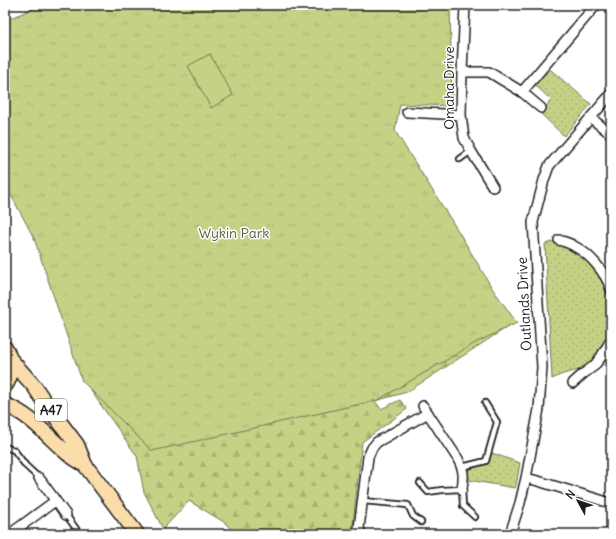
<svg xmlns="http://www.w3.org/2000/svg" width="616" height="539" viewBox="0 0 616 539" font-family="Delius,sans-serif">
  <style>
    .grass { fill: url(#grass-dots); stroke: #707751 }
    .forest { fill: url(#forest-firs); stroke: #707751 }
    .park { fill: url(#park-tufts); stroke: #707751 }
    .pitch { fill: #c5d286; stroke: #707751 }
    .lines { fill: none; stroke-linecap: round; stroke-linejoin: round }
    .service-casing { stroke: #1c1c1c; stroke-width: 8 }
    .minor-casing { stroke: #1c1c1c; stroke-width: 12 }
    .primary-casing { stroke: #1c1c1c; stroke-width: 17 }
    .service { stroke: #fff; stroke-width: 4.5 }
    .minor { stroke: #fff; stroke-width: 9 }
    .primary { stroke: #fbddab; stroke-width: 14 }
    .labels { text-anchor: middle; stroke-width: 3; stroke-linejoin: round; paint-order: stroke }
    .shield { fill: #fff; stroke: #606060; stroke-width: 1 }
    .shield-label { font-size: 13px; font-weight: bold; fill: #1c1c1c }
    .street-label { font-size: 14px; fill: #1c1c1c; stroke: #fff }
    .park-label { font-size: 14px; fill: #575c41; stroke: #fff }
  </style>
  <defs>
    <pattern id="grass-dots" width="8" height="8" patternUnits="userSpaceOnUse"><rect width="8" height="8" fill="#c5d286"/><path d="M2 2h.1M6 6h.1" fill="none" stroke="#a9b473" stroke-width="1.8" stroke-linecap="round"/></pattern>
    <pattern id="forest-firs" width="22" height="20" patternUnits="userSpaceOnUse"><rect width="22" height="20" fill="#c5d286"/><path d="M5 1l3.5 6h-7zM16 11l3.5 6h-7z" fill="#a9b473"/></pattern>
    <pattern id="park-tufts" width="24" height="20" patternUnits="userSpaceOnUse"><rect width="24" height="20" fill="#c5d286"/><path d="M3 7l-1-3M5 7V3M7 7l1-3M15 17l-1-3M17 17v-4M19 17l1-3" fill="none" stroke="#a9b473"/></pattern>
  </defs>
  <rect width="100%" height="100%" fill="#fff"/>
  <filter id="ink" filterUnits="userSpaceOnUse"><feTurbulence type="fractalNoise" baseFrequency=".025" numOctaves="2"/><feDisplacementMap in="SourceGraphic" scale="8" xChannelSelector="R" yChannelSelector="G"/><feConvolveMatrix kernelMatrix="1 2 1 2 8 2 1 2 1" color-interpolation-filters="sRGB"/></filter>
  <g filter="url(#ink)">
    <path class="grass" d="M545 65 591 104 564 136 541 114 551 100 531 81Z
      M559 240 584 252 607 280 611 297V339L594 366 563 374 552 379 545 244Z
      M489 452 520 463 516 486 515 488 468 480 466 471 487 463Z"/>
    <path class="forest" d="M506 328 407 392 375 401 381 409 400 400 407 409 362 442 352 534H236L224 522 189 501 163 529 144 492 137 456 91 391 94 382Z"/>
    <path class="park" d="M40 5H450L452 106 400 104 395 131 460 234 492 288 517 323 477 342 378 400 152 451 82 381 34 238 5 184V21Z"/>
    <path class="pitch" d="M210 54 233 95 211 108 188 66Z"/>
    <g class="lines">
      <g class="service-casing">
        <path id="service" d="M460 159 471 151
          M5 447 14 450 26 466 39 478
          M462 467 486 461 497 422 485 403
          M420 483 428 492 442 490 462 489 463 506 475 517
          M363 501 408 505 413 516 421 522
          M66 515 80 534"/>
      </g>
      <g class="minor-casing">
        <path id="minor" d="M465 5 462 72 461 115 464 138 471 151 493 187
          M462 72H489L522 92 541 108
          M522 92 596 5
          M407 112 461 115
          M591 118 611 134
          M559 240C564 242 570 243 574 246 590 254 605 272 611 289
          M573 383 583 374 594 366 601 357 611 340
          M423 406 458 459C464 471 464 475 462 489
          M39 478 66 515
          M526 478 538 481 607 502 611 504
          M10 534 55 501
          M361 534 359 528 368 457 372 448 377 442 428 413
          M510 534 520 503 526 478 539 409 542 367 533 222 544 180 549 166 611 94"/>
      </g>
      <g class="primary-casing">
        <path id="primary" d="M5 348C12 359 13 375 5 386
          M10 359 34 386 46 404 77 445 85 465 137 534
          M5 405C30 414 47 436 67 453 72 457 79 461 85 465"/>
      </g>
      <use href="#service" class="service"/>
      <use href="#minor" class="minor"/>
      <use href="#primary" class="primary"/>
    </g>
  </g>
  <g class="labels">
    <rect class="shield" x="35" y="399" width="32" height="22" rx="3"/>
    <g class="shield-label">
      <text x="51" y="415">A47</text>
    </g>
    <g class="street-label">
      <text transform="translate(449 88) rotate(-90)" y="5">Omaha Drive</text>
      <text transform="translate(524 304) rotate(-93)" y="5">Outlands Drive</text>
    </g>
    <g class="park-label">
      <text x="234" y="238">Wykin Park</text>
    </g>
  </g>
  <rect width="616" height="539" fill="none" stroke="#fff" stroke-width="20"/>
  <rect x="10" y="10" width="596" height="519" fill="none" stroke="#1c1c1c" stroke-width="1.5" filter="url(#ink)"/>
  <g transform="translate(578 501) rotate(310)" stroke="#ffffff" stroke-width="3" paint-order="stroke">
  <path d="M0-3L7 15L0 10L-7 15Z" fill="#1c1c1c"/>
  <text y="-6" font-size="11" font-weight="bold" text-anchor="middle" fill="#1c1c1c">N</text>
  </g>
</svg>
